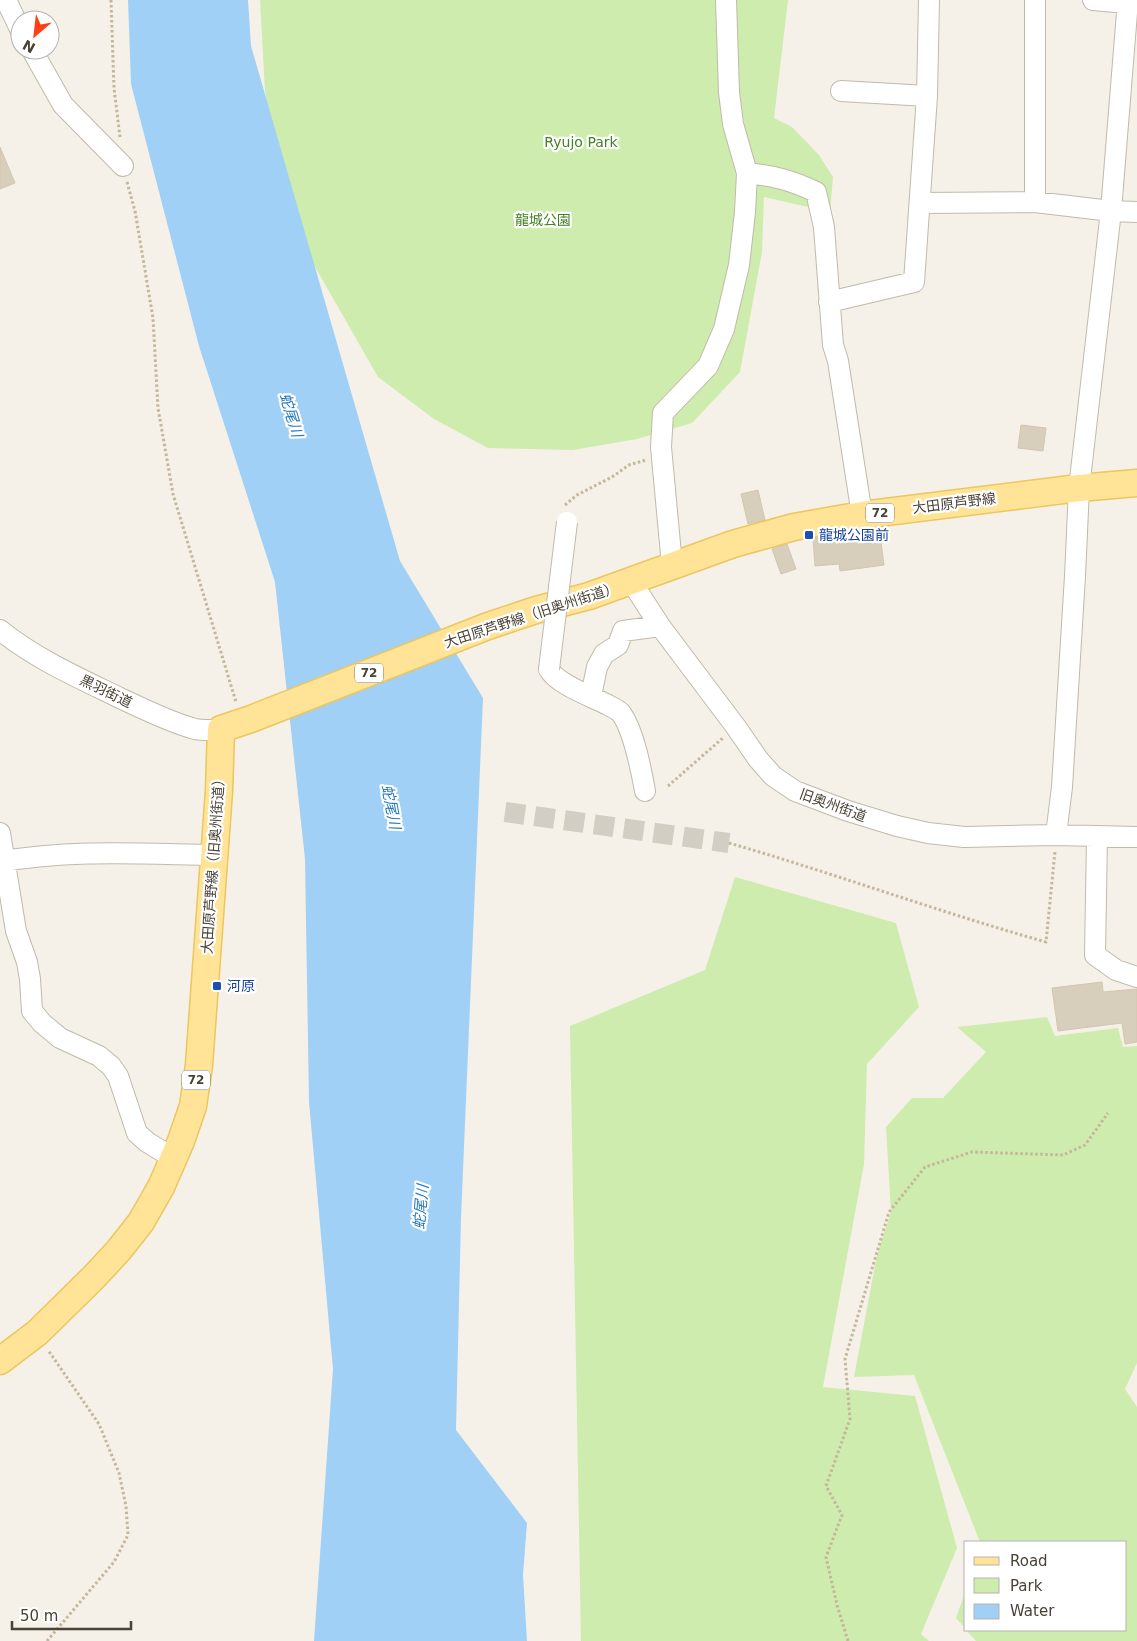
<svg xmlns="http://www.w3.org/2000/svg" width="1137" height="1641" viewBox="0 0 1137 1641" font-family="'DejaVu Sans','Noto Sans JP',sans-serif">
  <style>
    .green { fill: #ceecae }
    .water { fill: #a0d0f6 }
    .building { fill: #d8cebc; stroke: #d3c6af }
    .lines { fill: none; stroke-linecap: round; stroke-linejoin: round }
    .minor-tunnel { stroke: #d3cec4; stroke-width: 20; stroke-dasharray: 20 10; stroke-linecap: butt }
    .minor-casing { stroke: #c1baa9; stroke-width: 22 }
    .major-casing { stroke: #ecc65e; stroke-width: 29 }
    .path { stroke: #c4b69a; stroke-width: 3; stroke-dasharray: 2.5 2.5; stroke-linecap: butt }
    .minor { stroke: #fff; stroke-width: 20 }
    .major { stroke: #ffe497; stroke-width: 26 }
    .minor-bridge-casing { stroke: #c1baa9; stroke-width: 22; stroke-linecap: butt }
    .minor-bridge { stroke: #fff; stroke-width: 20 }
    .transit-dot { fill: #1a4fb4; stroke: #fff; stroke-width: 2 }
    .labels { text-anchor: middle; stroke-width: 4.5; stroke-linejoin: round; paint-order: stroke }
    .shield { fill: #fff; stroke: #807b72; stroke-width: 1 }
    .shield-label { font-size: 12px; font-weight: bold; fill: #494236 }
    .park-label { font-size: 14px; fill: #448024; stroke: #fff }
    .street-label { font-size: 14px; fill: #494236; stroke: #fff }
    .transit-label { font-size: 14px; fill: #164399; stroke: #fff; text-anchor: start }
    .water-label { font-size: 15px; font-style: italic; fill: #2679bd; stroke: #fff }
  </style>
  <rect width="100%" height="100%" fill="#f5f1e8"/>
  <path class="green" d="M260 0H788L774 118 792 127 819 155 833 177 830 212 764 197 762 252 740 372 692 423 637 439 573 450 488 448 434 419 378 377 282 209 265 91Z
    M735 877 896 923 919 1007 867 1064 864 1164 823 1387 915 1396 957 1548 921 1634 929 1641H581L570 1026 705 970Z
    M1047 1017 1055 1036 1118 1028 1123 1047 1137 1046V1363L1125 1389 1137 1407V1641H976L966 1630H1126V1542H980L914 1375 854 1377 877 1255 891 1212 886 1127 912 1098H943L986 1052 957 1027Z
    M966 1590V1629L956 1618Z"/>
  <path class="water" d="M128 0H248L251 46 400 561 483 698 461 1218 456 1430 527 1523 523 1575 527 1641H314L333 1369 309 1102 305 859 275 582 199 346 131 84Z"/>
  <path class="building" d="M0 147 15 183 0 189Z
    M1021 425 1046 428 1043 451 1018 448Z
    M758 490 765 520 748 524 741 494Z
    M879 528 884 565 840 571 839 564 815 566 813 539Z
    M787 544 796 569 781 574 772 549Z
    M1102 982 1103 992 1137 989V1042L1125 1044 1122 1023 1058 1031 1052 988Z"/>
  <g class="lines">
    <path class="minor-tunnel" d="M505 812 729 843"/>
    <g class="minor-casing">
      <path id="minor" d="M6 0 20 29
        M1093 0 1127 3
        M32 50 63 105 123 166
        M841 91 927 96
        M747 173C774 176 791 180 816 192L824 227 833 345 838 361 862 515
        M1035 202V0
        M920 203 1035 202 1111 211 1137 212
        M829 302 914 282 927 96 929 0
        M672 565 661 447 663 413 708 366 724 329 739 265 745 212 747 173 733 124 729 92 726 0
        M631 581 660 626 736 727 758 759 773 776 795 791 848 811 897 826 928 833 964 837 1056 835 1137 837
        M0 630C36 659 79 678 120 698 144 709 169 722 195 729 204 731 212 730 221 729
        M549 669C556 684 593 697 608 705 612 707 618 710 621 713 634 731 641 769 645 791
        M591 696 597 667 604 654 618 645 623 631 660 626
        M0 833 16 931 27 962 30 979 32 1011 42 1023 60 1038 99 1056 111 1066 118 1076 137 1133 147 1142 173 1158
        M1056 835 1062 787 1075 576 1079 488 1111 211 1128 0
        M1097 836 1095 955 1116 970 1137 977
        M0 862C70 849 144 854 215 855"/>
    </g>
    <g class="major-casing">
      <path id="major" d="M0 1361 37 1333 93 1278 119 1250 141 1222 161 1187 181 1141 193 1106 199 1065 219 791 221 729 251 719 488 626 536 610 589 596 733 544 794 527 862 515 1079 488 1137 483"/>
    </g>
    <path class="path" d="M111 0 114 88 120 137
      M127 182 135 211 153 318 158 408 173 494 236 702
      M565 505 577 495 612 477 629 465 646 460
      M668 786 724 737
      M729 843C836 874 939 912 1046 942L1055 851
      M47 1641 114 1562 128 1535 126 1506 119 1473 99 1424 48 1350
      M848 1641 837 1605 826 1557 842 1515 826 1486 850 1419 845 1359 889 1212 925 1167 972 1152 1063 1155 1085 1145 1108 1113"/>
    <use href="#minor" class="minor"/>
    <use href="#major" class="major"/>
    <g class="minor-bridge-casing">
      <path id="minor-bridge" d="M549 669 567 522"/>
    </g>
    <use href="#minor-bridge" class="minor-bridge"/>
  </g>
  <g class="transit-dot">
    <rect x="804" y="530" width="10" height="10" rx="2.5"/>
    <rect x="212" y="981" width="10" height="10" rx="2.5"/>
  </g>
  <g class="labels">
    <g class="shield">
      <rect x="866" y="503.5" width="28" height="19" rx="4"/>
      <rect x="355" y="663.5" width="28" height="19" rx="4"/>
      <rect x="182" y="1070.5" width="28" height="19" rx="4"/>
    </g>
    <g class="shield-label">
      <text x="880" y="517">72</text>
      <text x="369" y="677">72</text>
      <text x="196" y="1084">72</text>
    </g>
    <g class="park-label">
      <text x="581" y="147">Ryujo Park</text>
      <text x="543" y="225">龍城公園</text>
    </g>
    <g class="street-label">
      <text transform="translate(954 503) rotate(-7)" y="5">大田原芦野線</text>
      <text transform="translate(531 615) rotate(-18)" y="5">大田原芦野線（旧奥州街道）</text>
      <text transform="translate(106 691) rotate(26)" y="5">黒羽街道</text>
      <text transform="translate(833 805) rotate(20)" y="5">旧奥州街道</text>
      <text transform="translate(213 863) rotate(-86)" y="5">大田原芦野線（旧奥州街道）</text>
    </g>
    <g class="transit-label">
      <text x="819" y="540">龍城公園前</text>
      <text x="227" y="991">河原</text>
    </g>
    <g class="water-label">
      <text transform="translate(291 415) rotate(73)" y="5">蛇尾川</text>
      <text transform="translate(391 807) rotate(79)" y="5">蛇尾川</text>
      <text transform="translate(421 1207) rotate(-85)" y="5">蛇尾川</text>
    </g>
  </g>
  <rect x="964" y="1541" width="162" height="90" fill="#ffffff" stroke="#b6b3af"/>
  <rect x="974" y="1557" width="25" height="8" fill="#ffe497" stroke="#b6b3af"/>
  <text x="1010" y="1566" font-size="15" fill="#494236">Road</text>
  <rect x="974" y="1578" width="25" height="15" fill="#ceecae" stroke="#b6b3af"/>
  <text x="1010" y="1591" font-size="15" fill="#494236">Park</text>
  <rect x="974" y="1604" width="25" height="15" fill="#a0d0f6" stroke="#b6b3af"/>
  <text x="1010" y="1616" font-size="15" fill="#494236">Water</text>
  <g transform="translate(35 35) rotate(208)"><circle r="24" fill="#ffffff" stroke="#b6b3af"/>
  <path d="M0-4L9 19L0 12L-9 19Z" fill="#ff3f15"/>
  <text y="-8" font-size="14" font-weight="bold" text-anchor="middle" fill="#494236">N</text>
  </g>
  <path d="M12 1621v8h119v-8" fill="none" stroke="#494236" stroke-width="2.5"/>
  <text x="20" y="1621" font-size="15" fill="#494236" stroke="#ffffff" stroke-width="4" paint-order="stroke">50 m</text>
</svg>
